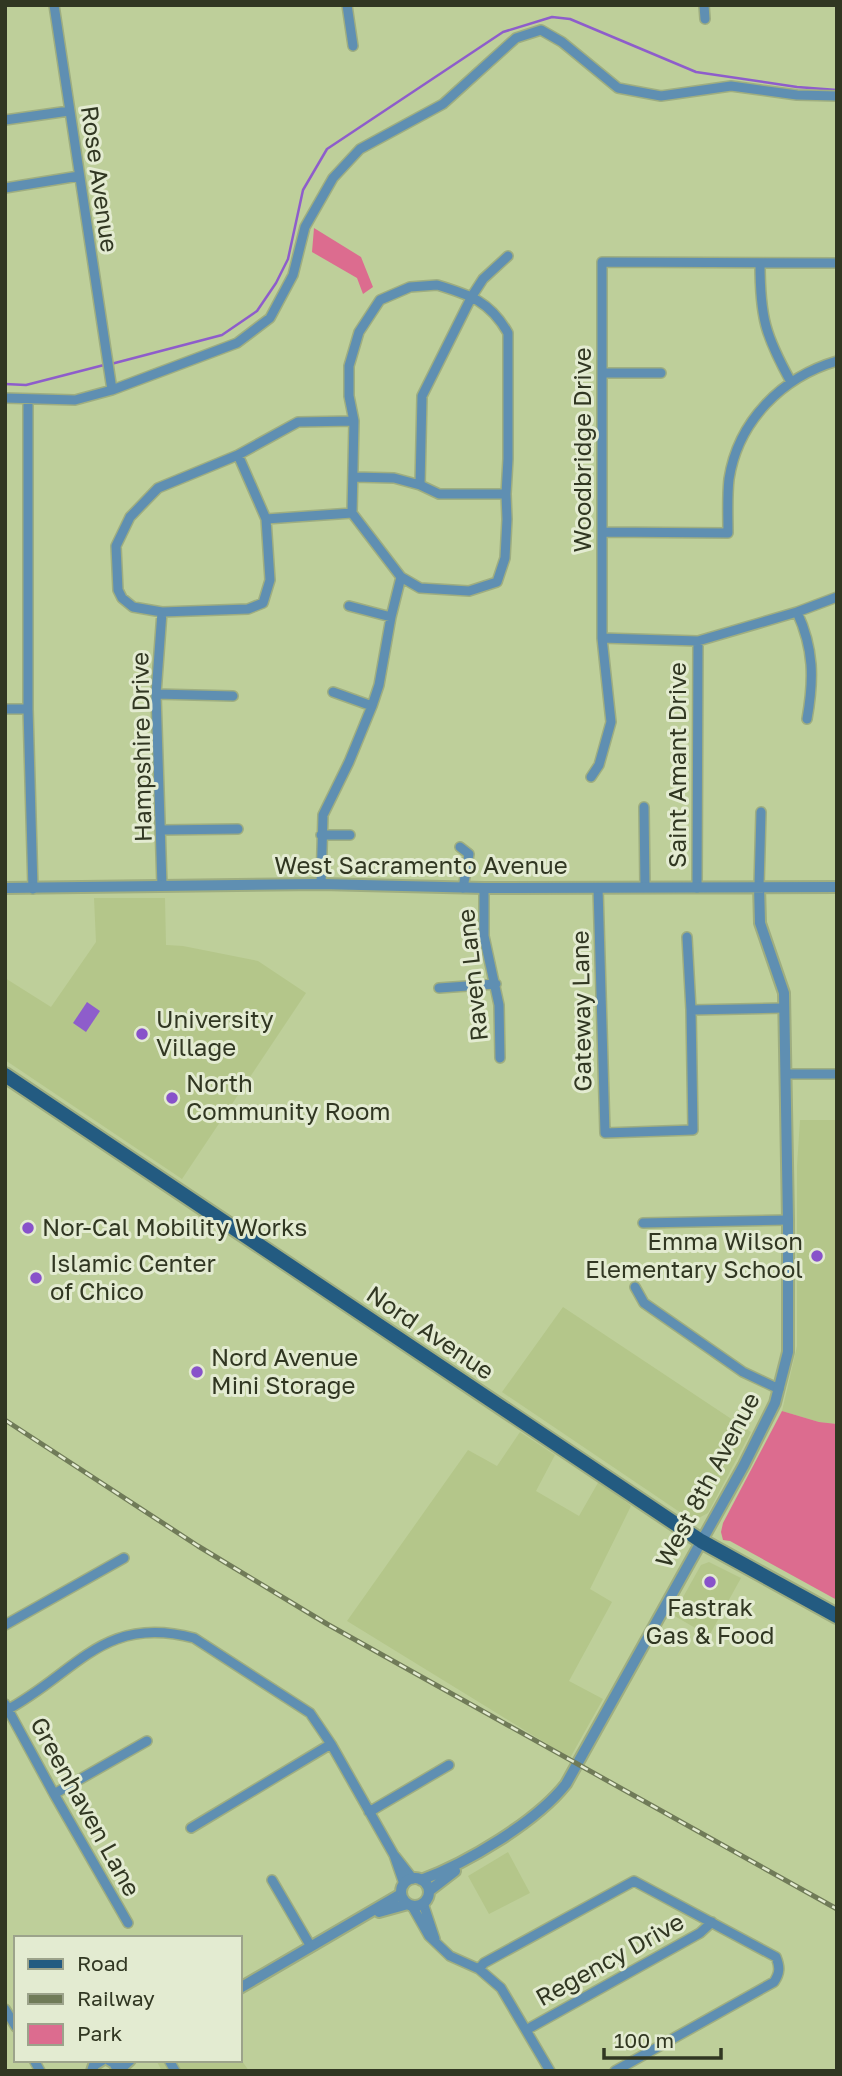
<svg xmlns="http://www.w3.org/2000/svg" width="842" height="2076" viewBox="0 0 842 2076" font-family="'Golos Text',sans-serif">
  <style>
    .built { fill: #b4c68a }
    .green { fill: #dc6c8f }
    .water { fill: #8e5dcb }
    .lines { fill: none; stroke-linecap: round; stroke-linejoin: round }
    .stream { stroke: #8e5dcb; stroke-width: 2.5 }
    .minor-casing { stroke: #9fae80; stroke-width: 12 }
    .tertiary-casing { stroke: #9fae80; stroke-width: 14 }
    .primary-casing { stroke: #9fae80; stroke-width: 18 }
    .minor { stroke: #5f8fb2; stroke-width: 9 }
    .tertiary { stroke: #5f8fb2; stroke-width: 10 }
    .primary { stroke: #235b81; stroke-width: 14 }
    .rail-casing { stroke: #707b58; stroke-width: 5 }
    .rail { stroke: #e3ebd1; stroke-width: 2.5; stroke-dasharray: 8; stroke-linecap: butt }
    .poi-dot { fill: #8852ca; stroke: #e3ebd1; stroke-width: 2.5 }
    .labels { text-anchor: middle; stroke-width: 6; stroke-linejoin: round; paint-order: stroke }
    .street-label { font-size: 24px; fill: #313722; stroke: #e3ebd1 }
    .poi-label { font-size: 24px; fill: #313722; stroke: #e3ebd1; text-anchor: start }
  </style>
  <rect width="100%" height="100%" fill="#becf9a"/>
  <path class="built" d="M94 898H165L166 945 183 946 258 961 306 993 182 1179 5 1060V978L51 1007 96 942Z
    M800 1120H837V1424L819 1422 782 1411 797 1346V1166Z
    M563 1307 751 1432 708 1513 693 1521 502 1392Z
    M520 1432 555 1455 536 1491 579 1516 599 1481 631 1506 590 1589 612 1602 569 1681 603 1699 570 1758 347 1621 468 1450 497 1466Z
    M709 1562 741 1578 709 1636 673 1615 701 1565Z
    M508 1852 530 1893 489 1914 468 1876Z
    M240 2058 249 2071H162L156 2060H240Z"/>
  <path class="green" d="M314 228 361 257 373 287 363 294 357 278 312 252Z
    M782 1411 819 1422 837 1424V1600L730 1541 723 1540 721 1532 723 1523Z"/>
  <path class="water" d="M87 1002 100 1011 86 1032 73 1023Z"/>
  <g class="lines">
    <path class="stream" d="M111 364 222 335 257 311 276 283 288 259 303 190 327 149 503 32 552 17 570 19 696 72 797 87 837 90
      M5 384 26 385 104 365"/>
    <g class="minor-casing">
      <path id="minor" d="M54 5 112 390
        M347 5 353 46
        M704 5 705 19
        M5 120 69 111
        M5 188 79 176
        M760 263C760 317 765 335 791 382
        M437 285C470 295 490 301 508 333V459L506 494 507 519 505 558 497 582 469 591 420 588 401 577 352 513 354 421 349 396V366L359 332 380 300 410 287Z
        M602 373H661
        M5 398 75 400 112 390 237 343 270 318 293 275 305 227 333 178 360 149 443 104 516 38 541 30 562 42 618 88 661 96 731 86 797 95 837 96
        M28 400V709L33 889
        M238 455 266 519 270 580 263 603 248 609 162 612 133 607 122 598 118 590 116 546 130 517 158 488 238 455 298 422 354 421
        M354 477 394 478 420 485 439 494H506
        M420 485 422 396 472 296 483 279 508 256
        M266 519 352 513
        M603 532 728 533C728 515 727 497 729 479 738 421 782 377 837 361
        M349 606 391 617
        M162 612 156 694 162 886
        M797 612C814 649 814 679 807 719
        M602 638 698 641 797 612 837 597
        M333 692 372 706
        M156 694 233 696
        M5 709H28
        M591 777 599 765 611 722 602 638V262L837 263
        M644 807 645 887
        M161 830 238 829
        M321 835H350
        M460 847 469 854 463 888
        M321 884 323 815 349 762 372 706 379 685 391 617 401 577
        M759 886 761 812
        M484 888V936L499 1005 500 1058
        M598 888 605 1133 693 1130 691 1010 687 937
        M697 888 698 641
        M439 988 496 984
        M691 1010 784 1008
        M786 1074H837
        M643 1223 788 1220
        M635 1287 644 1303 743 1372 779 1389
        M5 1625 124 1558
        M5 1704 54 1794 128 1923
        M5 1711C77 1673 102 1614 194 1638L310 1713 331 1744 394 1855 404 1884
        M54 1794 147 1741
        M369 1812 449 1765
        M191 1828 331 1744
        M395 1856 413 1879
        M272 1880 310 1945
        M423 1903 435 1939
        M412 1906 429 1936 450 1956 479 1969 501 1988 550 2071
        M479 1969 484 1963 634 1881 776 1957C780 1967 780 1973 774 1982L615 2071
        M5 2009 16 2027
        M526 2030 700 1933 712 1922
        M34 2060 40 2071
        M169 2060 175 2071"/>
    </g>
    <g class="tertiary-casing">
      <path id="tertiary" d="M5 888 321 884 484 888 837 887
        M401 1892a14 14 0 1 1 28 0a14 14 0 1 1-28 0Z
        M421 1880C467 1863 536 1822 566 1784L744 1465 775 1403 788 1352V1220L784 993 760 923 759 886
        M429 1891 455 1871
        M379 1912 408 1904
        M240 1988 401 1894
        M109 2060 114 2063 119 2071
        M119 2070 130 2060
        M92 2071 94 2065 102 2060"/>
    </g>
    <g class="primary-casing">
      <path id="primary" d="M5 1075 701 1541 837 1616"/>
    </g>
    <use href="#minor" class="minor"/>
    <use href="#tertiary" class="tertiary"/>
    <use href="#primary" class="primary"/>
    <g class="rail-casing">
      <path id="rail" d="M5 1420 198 1546 327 1624 837 1909"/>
    </g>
    <use href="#rail" class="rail"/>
  </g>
  <g class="poi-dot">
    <circle cx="142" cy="1034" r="7"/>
    <circle cx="172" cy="1098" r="7"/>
    <circle cx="28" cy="1228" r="7"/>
    <circle cx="817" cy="1256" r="7"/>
    <circle cx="36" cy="1278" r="7"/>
    <circle cx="197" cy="1372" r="7"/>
    <circle cx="710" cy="1582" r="7"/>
  </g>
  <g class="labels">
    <g class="street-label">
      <text transform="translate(99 179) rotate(82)" y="8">Rose Avenue</text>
      <text transform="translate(583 450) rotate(-90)" y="8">Woodbridge Drive</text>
      <text transform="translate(142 747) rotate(-91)" y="8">Hampshire Drive</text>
      <text transform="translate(678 765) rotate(-90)" y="8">Saint Amant Drive</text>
      <text x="421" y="874">West Sacramento Avenue</text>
      <text transform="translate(473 975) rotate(-96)" y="8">Raven Lane</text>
      <text transform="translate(582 1011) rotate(-91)" y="8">Gateway Lane</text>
      <text transform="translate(430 1333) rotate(34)" y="8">Nord Avenue</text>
      <text transform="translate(708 1480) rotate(-62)" y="8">West 8th Avenue</text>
      <text transform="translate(85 1807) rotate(61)" y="8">Greenhaven Lane</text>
      <text transform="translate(610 1960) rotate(-29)" y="8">Regency Drive</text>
    </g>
    <g class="poi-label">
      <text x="156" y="1028">University<tspan x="156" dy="28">Village</tspan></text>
      <text x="186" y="1092">North<tspan x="186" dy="28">Community Room</tspan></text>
      <text x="42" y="1236">Nor-Cal Mobility Works</text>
      <text x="803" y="1250" text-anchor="end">Emma Wilson<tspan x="803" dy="28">Elementary School</tspan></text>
      <text x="50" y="1272">Islamic Center<tspan x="50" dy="28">of Chico</tspan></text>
      <text x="211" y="1366">Nord Avenue<tspan x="211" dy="28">Mini Storage</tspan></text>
      <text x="710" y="1616" text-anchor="middle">Fastrak<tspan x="710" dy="28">Gas &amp; Food</tspan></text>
    </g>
  </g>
  <rect width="842" height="2076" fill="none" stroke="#313722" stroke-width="14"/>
  <rect x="14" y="1936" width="228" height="126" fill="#e3ebd1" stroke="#9ca38b" stroke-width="2"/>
  <rect x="28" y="1959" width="35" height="10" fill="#235b81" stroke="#9ca38b" stroke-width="2"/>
  <text x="77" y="1971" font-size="21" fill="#313722">Road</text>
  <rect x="28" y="1994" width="35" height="10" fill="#707b58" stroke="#9ca38b" stroke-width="2"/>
  <text x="77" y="2006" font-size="21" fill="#313722">Railway</text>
  <rect x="28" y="2024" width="35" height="21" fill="#dc6c8f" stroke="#9ca38b" stroke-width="2"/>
  <text x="77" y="2041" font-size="21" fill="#313722">Park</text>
  <path d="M604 2048v10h117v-10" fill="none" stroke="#313722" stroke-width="3.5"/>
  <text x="614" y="2048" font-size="21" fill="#313722" stroke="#e3ebd1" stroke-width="5" paint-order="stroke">100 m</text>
</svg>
